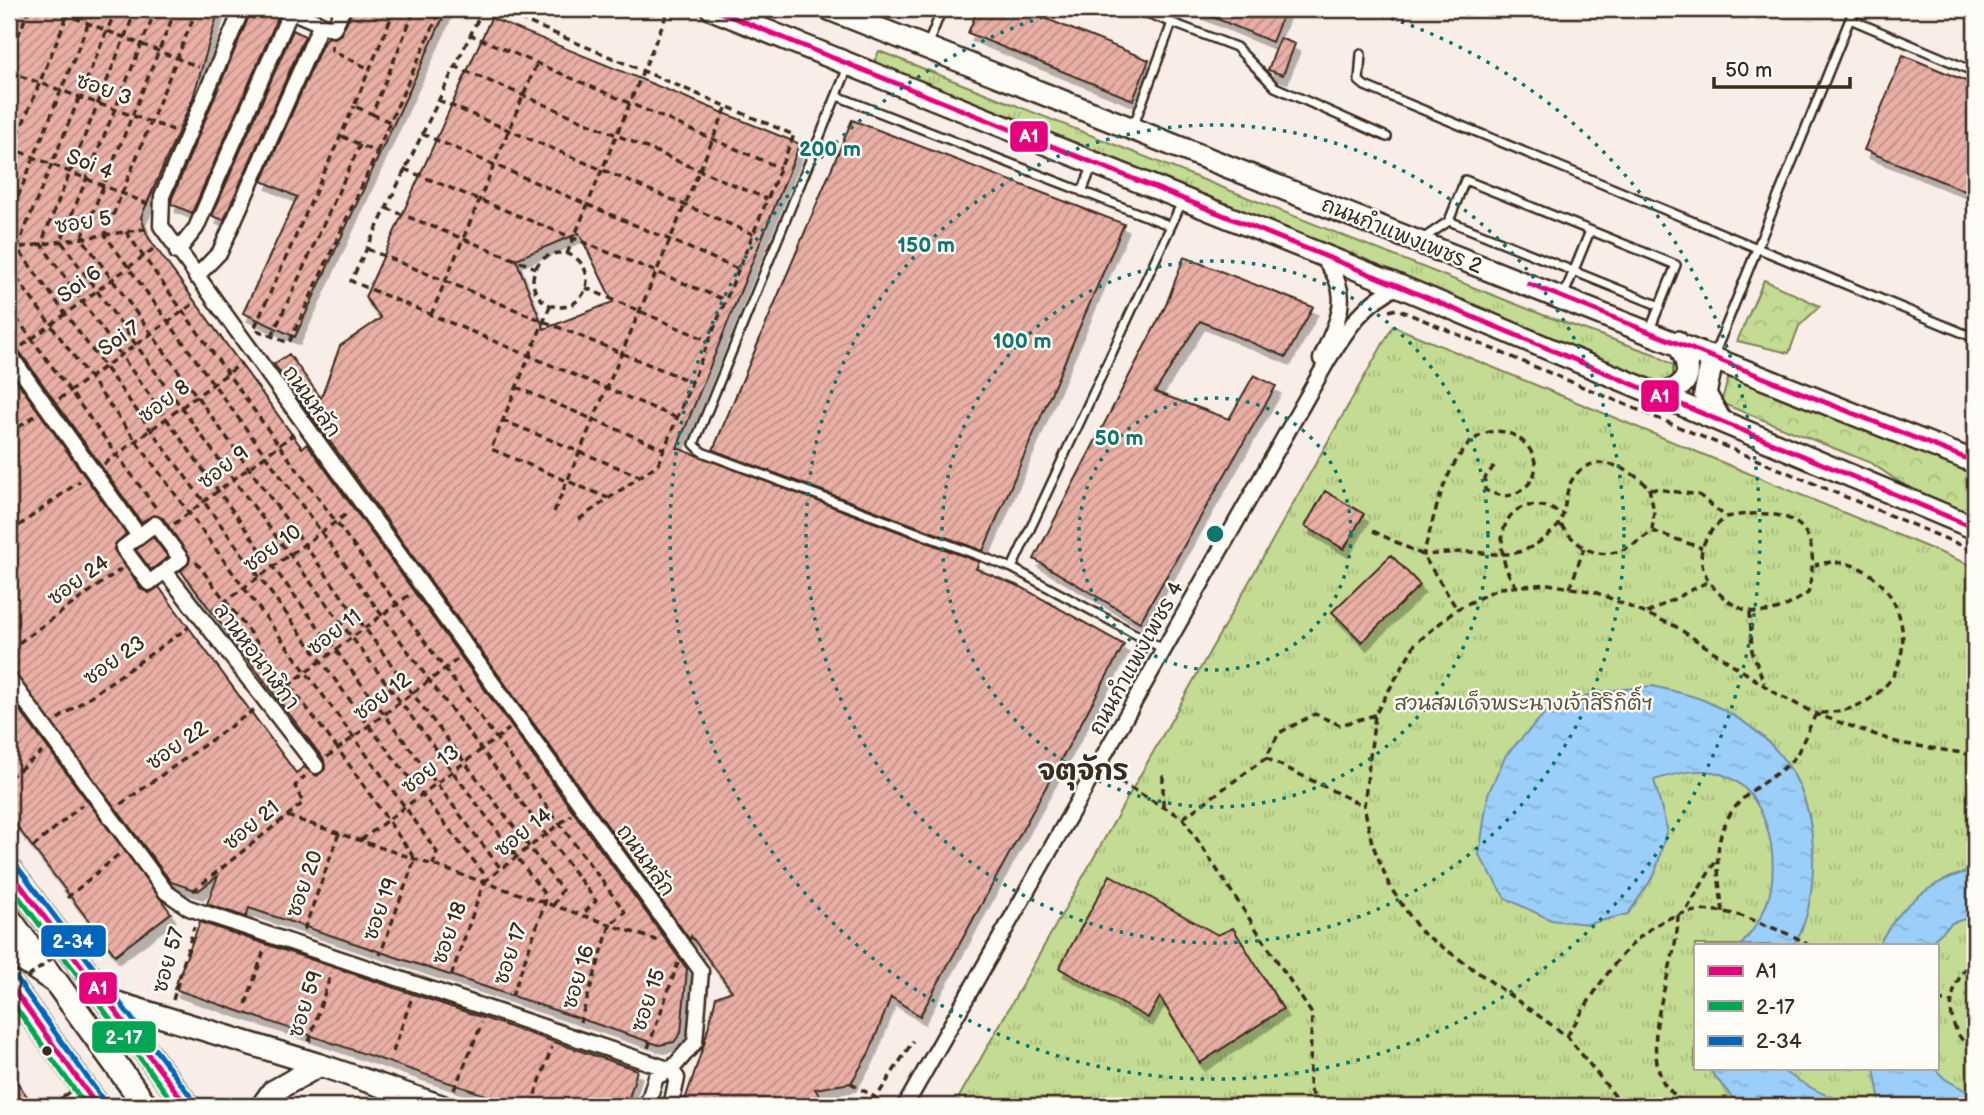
<svg xmlns="http://www.w3.org/2000/svg" width="1984" height="1115" viewBox="0 0 1984 1115" font-family="'Balsamiq Sans','Playpen Sans Thai',sans-serif">
  <style>
    .grass { fill: url(#grass-tufts); stroke: #7f8258; stroke-width: 2; fill-rule: evenodd }
    .forest { fill: url(#forest-crowns); stroke: #7f8258; stroke-width: 2 }
    .water { fill: url(#water-ripples); stroke: #758ca1; stroke-width: 2 }
    .building { fill: url(#building-hatch); stroke: #3b2a1e; stroke-width: 2; fill-rule: evenodd; filter: url(#shadow) }
    .lines { fill: none; stroke-linecap: round; stroke-linejoin: round }
    .lane-casing { stroke: #3b2a1e; stroke-width: 12 }
    .street-casing { stroke: #3b2a1e; stroke-width: 19 }
    .secondary-casing { stroke: #3b2a1e; stroke-width: 26 }
    .primary-casing { stroke: #3b2a1e; stroke-width: 28 }
    .path { stroke: #3b2a1e; stroke-width: 3.5; stroke-dasharray: 7 5; stroke-linecap: butt }
    .lane { stroke: #fdfcf7; stroke-width: 7 }
    .street { stroke: #fdfcf7; stroke-width: 14 }
    .secondary { stroke: #fdfcf7; stroke-width: 21 }
    .primary { stroke: #fdfcf7; stroke-width: 23 }
    .path-bridge { stroke: #3b2a1e; stroke-width: 3.5; stroke-dasharray: 7 5; stroke-linecap: butt }
    .bus-1-casing { stroke: #fdfcf7; stroke-width: 10 }
    .bus-2-casing { stroke: #fdfcf7; stroke-width: 10 }
    .bus-3-casing { stroke: #fdfcf7; stroke-width: 10 }
    .bus-1 { stroke: #e5007d; stroke-width: 5 }
    .bus-2 { stroke: #00a651; stroke-width: 5 }
    .bus-3 { stroke: #0065bd; stroke-width: 5 }
    .ring { fill: none; stroke: #0f766e; stroke-width: 3.5; stroke-dasharray: 3.5 7 }
    .bus-dot { fill: #3b2a1e; stroke: #fdfcf7; stroke-width: 2.5 }
    .labels { text-anchor: middle; stroke-width: 5; stroke-linejoin: round; paint-order: stroke }
    .street-label { font-size: 21px; fill: #3b2a1e; stroke: #fdfcf7 }
    .park-label { font-size: 21px; fill: #5d563b; stroke: #fdfcf7 }
    .district-label { font-size: 28px; font-weight: bold; fill: #3b2a1e; stroke: #fdfcf7 }
    .centre { fill: #0f766e; stroke: #fdfcf7; stroke-width: 3.5 }
    .ring-label { font-size: 21px; text-anchor: middle; font-weight: bold; fill: #0f766e; stroke: #fdfcf7; stroke-width: 5; stroke-linejoin: round; paint-order: stroke }
    .line-badge { stroke: #fdfcf7; stroke-width: 2.5 }
    .badge-label { font-size: 19px; text-anchor: middle; font-weight: bold; fill: #fff }
  </style>
  <defs>
    <pattern id="grass-tufts" width="24" height="20" patternUnits="userSpaceOnUse" patternTransform="scale(1.75)"><rect width="24" height="20" fill="#c3db92"/><path d="M3 7l-1-3M5 7V3M7 7l1-3M15 17l-1-3M17 17v-4M19 17l1-3" fill="none" stroke="#a8bc7d"/></pattern>
    <pattern id="forest-crowns" width="20" height="18" patternUnits="userSpaceOnUse" patternTransform="scale(1.75)"><rect width="20" height="18" fill="#c3db92"/><path d="M2 6a3 3 0 1 1 6 0M12 15a3 3 0 1 1 6 0" fill="none" stroke="#a8bc7d"/></pattern>
    <pattern id="water-ripples" width="26" height="14" patternUnits="userSpaceOnUse" patternTransform="scale(1.75)"><rect width="26" height="14" fill="#9bcef8"/><path d="M2 4q2-2 4 0t4 0M15 11q2-2 4 0t4 0" fill="none" stroke="#86b1d4"/></pattern>
    <pattern id="building-hatch" width="6" height="6" patternUnits="userSpaceOnUse" patternTransform="scale(1.75)"><rect width="6" height="6" fill="#e9afa5"/><path d="M-1 1l2-2M0 6l6-6M5 7l2-2" fill="none" stroke="#be8f86"/></pattern>
    <filter id="shadow"><feDropShadow dx="4.5" dy="8" stdDeviation="0" flood-color="#0004"/></filter>
  </defs>
  <rect width="100%" height="100%" fill="#f9ede7"/>
  <filter id="ink" filterUnits="userSpaceOnUse"><feTurbulence type="fractalNoise" baseFrequency=".0143" numOctaves="2"/><feDisplacementMap in="SourceGraphic" scale="14" xChannelSelector="R" yChannelSelector="G"/><feConvolveMatrix kernelMatrix="1 2 1 2 8 2 1 2 1" color-interpolation-filters="sRGB"/></filter>
  <g filter="url(#ink)">
    <path class="grass" d="M879 51 1543 315 1654 354 1673 365V375L1665 384H1657L874 62Z
      M1393 326 1975 567V1106H954ZM1695 945H1937V1068H1695Z"/>
    <path class="forest" d="M1764 280 1820 306 1799 326 1789 353 1737 341Z
      M1729 376 1975 472V516L1907 487 1871 463 1721 403Z"/>
    <path class="water" d="M1653 686C1671 691 1692 694 1710 703 1782 737 1816 787 1813 868 1812 893 1808 925 1793 945H1741C1755 929 1767 909 1771 888 1778 844 1763 782 1713 772 1693 769 1674 774 1654 780L1667 829 1655 874 1628 914 1588 924 1551 920 1505 898 1479 855 1488 794 1506 755 1545 713 1597 692Z
      M1975 870V916L1952 923 1928 945H1879C1897 907 1934 878 1975 870Z
      M1708 1068C1722 1068 1769 1063 1779 1069 1822 1094 1827 1102 1880 1103L1874 1068H1934L1945 1079 1975 1096V1106H1739Z"/>
    <path class="building" d="M9 9H219L193 98 141 217 148 237 302 448 307 444 687 969 681 1033 674 1042 659 1045 249 908 246 917 207 904 218 876 198 891 171 882 9 666V370L126 534 115 544 114 550 141 589 149 593 159 587 296 773 304 767 317 776 325 769 324 760 181 571 189 563 190 557 163 518 153 515 141 522 17 348 9 344V91L14 78 9 76Z
      M252 9H277L279 15 192 213 171 204 172 198Z
      M353 9H447L295 337 243 313 297 197 262 181 323 43 328 37 335 38 341 34Z
      M978 9H1022L1149 60 1133 100 968 33Z
      M1194 9H1276L1284 12 1272 42Z
      M491 18 800 144 677 448 979 562 976 569 1021 587 1124 645 920 1016 891 997 869 1053 851 1083 815 1089 827 1106H683L704 1044 716 997 732 991 691 936 690 940 274 364 289 354 321 398 340 346 381 318 365 297ZM579 233 613 302 544 329 516 259Z
      M293 30 305 36 224 220 212 216Z
      M1280 38 1295 44 1283 75 1268 70Z
      M1903 55 1975 85V195L1864 150Z
      M852 120 1124 224 983 551 713 450Z
      M1184 257 1313 307 1286 357 1200 321 1155 392 1229 419 1254 375 1276 386 1140 622 1034 559 1166 305Z
      M1325 491 1364 514 1344 549 1305 526Z
      M153 537 168 557 151 570 136 550Z
      M1391 555 1420 585 1362 642 1332 612Z
      M12 700 171 913 115 955 9 816V703Z
      M1110 875 1218 935 1233 928 1283 1009 1200 1063 1160 997 1148 1018 1059 968Z
      M200 922 637 1070 627 1106H518L174 989Z
      M9 1071 34 1106H9Z"/>
    <g class="lines">
      <g class="lane-casing">
        <path id="lane" d="M1136 9 1236 47 1275 87 1387 137
          M1850 19 1975 72
          M928 44 942 9
          M1361 54 1359 81 1365 86 1975 338
          M849 65 694 444 702 452 1012 568 1165 650
          M837 96 1171 226
          M1133 127 1172 23
          M1082 192 1092 167
          M1449 221 1660 306
          M1424 238 1449 221 1465 180 1676 265 1649 332
          M1563 297 1590 231
          M1714 355 1854 9
          M1012 568 1182 202
          M58 1106 81 1090"/>
      </g>
      <g class="street-casing">
        <path id="street" d="M286 9 333 29 343 9
          M177 252 196 228 291 11
          M196 277 220 252 321 24
          M9 354 139 536
          M1321 359C1338 317 1355 296 1322 257
          M155 524 181 559 149 583 123 548Z
          M165 571 316 766
          M9 679 166 892 189 908 671 1070 695 1042 701 971 161 226 162 196 242 9
          M647 1106 656 1077 671 1070 677 1078 671 1106
          M905 1106 1328 360C1348 328 1364 302 1399 286"/>
      </g>
      <g class="secondary-casing">
        <path id="secondary" d="M712 9 1399 286 1975 528
          M829 9 1975 462
          M1713 356 1705 394 1720 420
          M1660 395C1692 386 1694 370 1677 342
          M9 917 53 978
          M107 1000 320 1065 441 1106
          M262 1106 272 1092 320 1065"/>
      </g>
      <g class="primary-casing">
        <path id="primary" d="M9 870 187 1106
          M9 950 56 982 146 1106
          M9 983 97 1106"/>
      </g>
      <path class="path" d="M52 9 199 67
        M116 9 17 248 369 726 484 874V882L450 979
        M136 9 41 244 273 567 501 869
        M156 9 61 241 233 479 543 892 545 903 511 999
        M176 9 82 238 412 693 562 890 553 906
        M197 9 105 235 429 680 596 901 582 915
        M395 9 354 106 372 114 415 9
        M483 9 351 281 677 418
        M497 9 794 135 658 464 575 522
        M469 34 780 168
        M332 45V51L370 69
        M9 59 29 9
        M454 66 767 199
        M9 72 173 130
        M438 100 753 234
        M372 114 390 122 441 9
        M422 134 738 269
        M342 136 377 153 289 343 254 329 354 106
        M9 147 148 204
        M377 152 390 122
        M9 157 70 9
        M404 169 725 300
        M386 208 536 268
        M9 219 94 9
        M126 232 279 445 625 912 610 925 580 1022
        M9 249 145 229
        M367 249 692 382
        M533 280a27 27 0 1 1 54 0a27 27 0 1 1-54 0Z
        M567 254 669 9
        M9 268 405 807 437 852 433 865
        M586 288 709 341
        M550 306 491 449 608 498
        M9 308 156 508
        M1389 311 1397 309 1975 551
        M431 315 537 63
        M272 336 360 145
        M22 346 156 247
        M516 387 664 449
        M59 399 196 302
        M502 420 639 476
        M9 434 36 415
        M104 464 242 363
        M1494 466 1485 478V490C1499 496 1508 499 1520 491 1563 465 1506 403 1467 446 1441 476 1434 519 1423 555 1438 554 1452 552 1466 552 1492 552 1507 560 1533 546 1541 542 1552 532 1558 526 1566 515 1564 493 1572 480 1591 448 1631 468 1649 488L1699 495 1726 517C1791 506 1825 521 1808 593 1794 602 1781 611 1764 612 1734 616 1692 578 1703 546 1707 533 1716 526 1726 517
        M1649 488 1654 511 1652 531
        M554 512 727 106
        M174 524 294 434
        M1561 525C1590 564 1617 560 1652 531L1702 548
        M1373 531 1423 555 1457 609
        M9 533 80 481
        M196 562 338 749 415 859 380 955
        M1517 587C1494 561 1494 499 1541 506 1547 506 1555 511 1562 513
        M1570 588 1584 548
        M213 610 348 513
        M1750 612 1752 651 1764 683
        M1647 613 1709 581
        M9 650 121 569
        M278 693 409 595
        M58 719 189 627
        M327 757 458 659
        M1266 758 1364 806
        M1163 775V807
        M1109 776 1183 818 1312 1014 1309 1089 1321 1106
        M9 778 42 752
        M121 804 255 709
        M287 816 659 941
        M1183 818 1266 758 1279 733 1315 714 1340 725 1375 715
        M361 840 509 729
        M33 847 82 805
        M484 882 571 815
        M193 891 303 803 295 786 305 776
        M67 898 119 854
        M1687 909 1717 859
        M1723 912C1716 862 1709 824 1753 790 1766 780 1784 770 1795 757 1799 752 1811 723 1816 714 1828 712 1843 712 1854 707 1945 671 1895 542 1815 565
        M1678 915C1678 967 1642 1026 1661 1077 1664 1088 1679 1098 1686 1106
        M304 930 339 833
        M1975 959C1947 982 1940 1029 1975 1051
        M173 1000 194 927
        M1937 1000 1950 1002
        M246 1004 264 950
        M1567 1036C1613 963 1657 878 1760 923 1775 929 1795 935 1808 945
        M309 1042 331 973
        M648 1048 678 963
        M393 1052 411 1000
        M851 1083 876 1098 913 1041
        M454 1090 482 1023
        M531 1106 552 1047
        M1623 1106 1567 1036 1420 931 1390 887 1372 843 1364 806 1375 715 1415 644 1457 609 1499 588 1548 584 1595 592 1675 626 1777 694 1816 714 1899 743 1975 755"/>
      <use href="#lane" class="lane"/>
      <use href="#street" class="street"/>
      <use href="#secondary" class="secondary"/>
      <use href="#primary" class="primary"/>
      <path class="path-bridge" d="M9 992 82 935"/>
      <g class="bus-1-casing">
        <path id="bus-1" d="M712 9 1399 286 1975 528
          M1529 284 1975 462
          M9 870 187 1106
          M9 983 97 1106"/>
      </g>
      <g class="bus-2-casing">
        <path id="bus-2" d="M9 884 176 1106
          M9 998 86 1106"/>
      </g>
      <g class="bus-3-casing">
        <path id="bus-3" d="M16 865 194 1101
          M16 978 104 1101"/>
      </g>
      <use href="#bus-1" class="bus-1"/>
      <use href="#bus-2" class="bus-2"/>
      <use href="#bus-3" class="bus-3"/>
    </g>
  </g>
  <g class="ring">
    <circle cx="1215" cy="534" r="136"/>
    <circle cx="1215" cy="534" r="273"/>
    <circle cx="1215" cy="534" r="409"/>
    <path d="M1361 9A545 545 0 1 1 1069 9"/>
  </g>
  <circle class="bus-dot" cx="47" cy="1051" r="6"/>
  <g class="labels">
    <g class="street-label">
      <text transform="translate(104 89) rotate(20)" y="7">ซอย 3</text>
      <text transform="translate(90 164) rotate(22)" y="7">Soi 4</text>
      <text transform="translate(83 222) rotate(-9)" y="7">ซอย 5</text>
      <text transform="translate(1402 235) rotate(22)" y="7">ถนนกำแพงเพชร 2</text>
      <text transform="translate(79 284) rotate(-36)" y="7">Soi 6</text>
      <text transform="translate(119 338) rotate(-35)" y="7">Soi 7</text>
      <text transform="translate(164 401) rotate(-36)" y="7">ซอย 8</text>
      <text transform="translate(312 401) rotate(54)" y="7">ถนนหลัก</text>
      <text transform="translate(223 467) rotate(-37)" y="7">ซอย 9</text>
      <text transform="translate(272 548) rotate(-36)" y="7">ซอย 10</text>
      <text transform="translate(78 580) rotate(-36)" y="7">ซอย 24</text>
      <text transform="translate(334 632) rotate(-37)" y="7">ซอย 11</text>
      <text transform="translate(257 656) rotate(53)" y="7">ลานหอนาฬิกา</text>
      <text transform="translate(1136 658) rotate(-61)" y="7">ถนนกำแพงเพชร 4</text>
      <text transform="translate(114 660) rotate(-35)" y="7">ซอย 23</text>
      <text transform="translate(382 696) rotate(-37)" y="7">ซอย 12</text>
      <text transform="translate(177 745) rotate(-35)" y="7">ซอย 22</text>
      <text transform="translate(430 769) rotate(-37)" y="7">ซอย 13</text>
      <text transform="translate(251 825) rotate(-39)" y="7">ซอย 21</text>
      <text transform="translate(523 832) rotate(-38)" y="7">ซอย 14</text>
      <text transform="translate(646 860) rotate(54)" y="7">ถนนหลัก</text>
      <text transform="translate(304 884) rotate(-70)" y="7">ซอย 20</text>
      <text transform="translate(380 909) rotate(-70)" y="7">ซอย 19</text>
      <text transform="translate(449 933) rotate(-70)" y="7">ซอย 18</text>
      <text transform="translate(510 954) rotate(-71)" y="7">ซอย 17</text>
      <text transform="translate(168 960) rotate(-74)" y="7">ซอย 57</text>
      <text transform="translate(578 977) rotate(-73)" y="7">ซอย 16</text>
      <text transform="translate(648 1000) rotate(-71)" y="7">ซอย 15</text>
      <text transform="translate(305 1004) rotate(-72)" y="7">ซอย 59</text>
    </g>
    <g class="park-label">
      <text x="1524" y="710">สวนสมเด็จพระนางเจ้าสิริกิติ์ฯ</text>
    </g>
    <g class="district-label">
      <text x="1083" y="780">จตุจักร</text>
    </g>
  </g>
  <circle cx="1215" cy="534" r="10" class="centre"/>
  <g class="ring-label">
    <text x="830" y="156">200 m</text>
    <text x="926" y="252">150 m</text>
    <text x="1022" y="348">100 m</text>
    <text x="1119" y="445">50 m</text>
  </g>
  <g class="line-badge">
    <rect x="1009" y="120" width="40" height="33" rx="7" fill="#e5007d"/>
    <rect x="1640" y="379" width="40" height="34" rx="7" fill="#e5007d"/>
    <rect x="40" y="924" width="67" height="34" rx="7" fill="#0065bd"/>
    <rect x="78" y="971" width="40" height="34" rx="7" fill="#e5007d"/>
    <rect x="91" y="1020" width="66" height="34" rx="7" fill="#00a651"/>
  </g>
  <g class="badge-label">
    <text x="1029" y="143">A1</text>
    <text x="1660" y="403">A1</text>
    <text x="73" y="948">2-34</text>
    <text x="98" y="995">A1</text>
    <text x="124" y="1044">2-17</text>
  </g>
  <rect width="1984" height="1115" fill="none" stroke="#fdfcf7" stroke-width="35"/>
  <rect x="18" y="18" width="1949" height="1080" fill="none" stroke="#3b2a1e" stroke-width="2.5" filter="url(#ink)"/>
  <rect x="1694" y="944" width="245" height="126" fill="#fdfcf7" stroke="#afa8a0" stroke-width="2"/>
  <rect x="1708" y="966" width="35" height="10" fill="#e5007d" stroke="#afa8a0" stroke-width="2"/>
  <text x="1756" y="978" font-size="21" fill="#3b2a1e">A1</text>
  <rect x="1708" y="1001" width="35" height="10" fill="#00a651" stroke="#afa8a0" stroke-width="2"/>
  <text x="1756" y="1014" font-size="21" fill="#3b2a1e">2-17</text>
  <rect x="1708" y="1036" width="35" height="10" fill="#0065bd" stroke="#afa8a0" stroke-width="2"/>
  <text x="1756" y="1048" font-size="21" fill="#3b2a1e">2-34</text>
  <path d="M1714 77v10h136v-10" fill="none" stroke="#3b2a1e" stroke-width="3.5"/>
  <text x="1725" y="77" font-size="21" fill="#3b2a1e" stroke="#fdfcf7" stroke-width="5" paint-order="stroke">50 m</text>
</svg>
